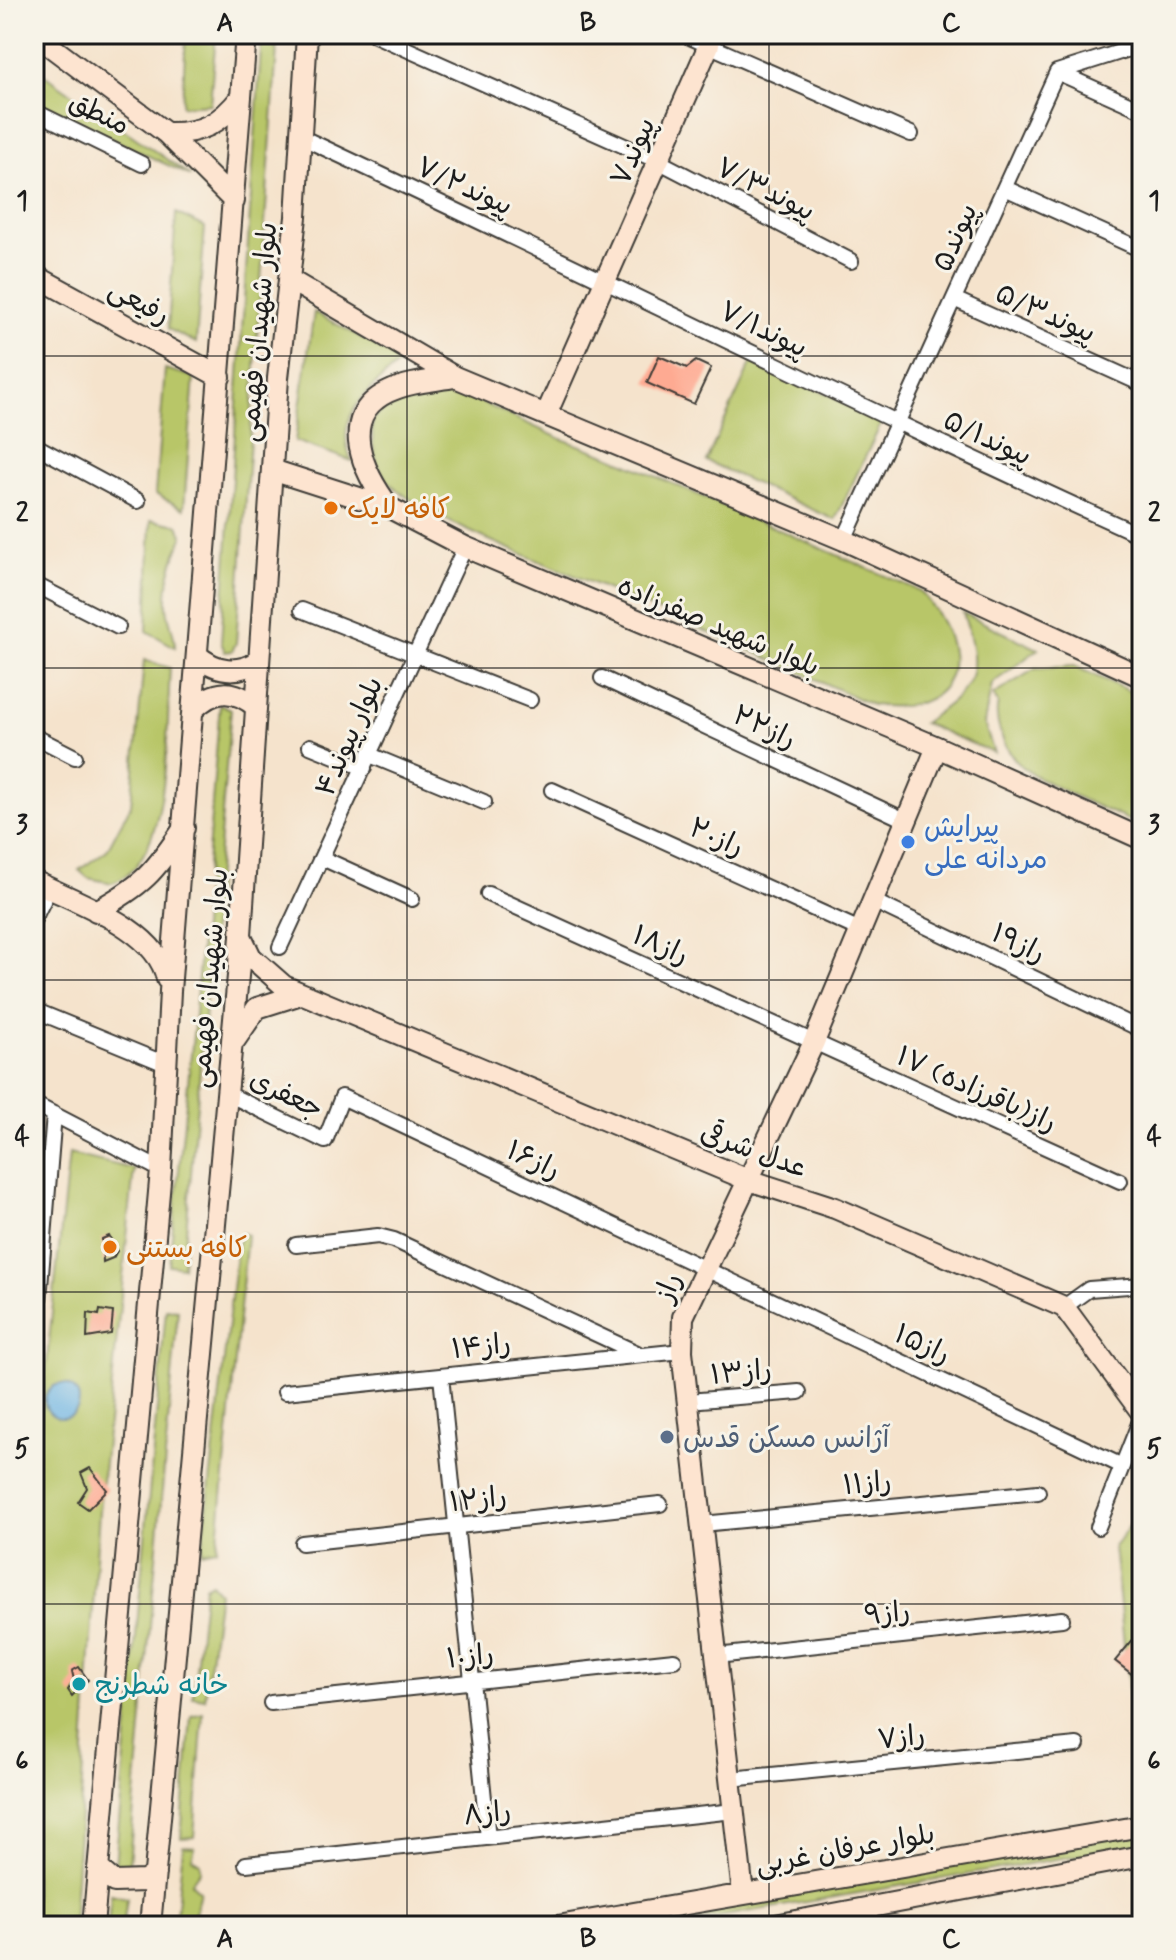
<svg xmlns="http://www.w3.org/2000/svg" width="1176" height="1960" viewBox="0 0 1176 1960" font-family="Mynerve,'Playpen Sans Arabic',sans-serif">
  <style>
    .green { fill: #b8c668; stroke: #6a7142; stroke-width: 2 }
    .water { fill: #6cb4e4; stroke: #446880; stroke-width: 2 }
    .building { fill: #feaa92 }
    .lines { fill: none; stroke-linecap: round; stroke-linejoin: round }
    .street-casing { stroke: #3d3a36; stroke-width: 18 }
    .secondary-casing { stroke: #3d3a36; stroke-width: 24 }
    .street { stroke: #fff; stroke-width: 14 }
    .secondary { stroke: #fde4d0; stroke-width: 20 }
    .grid { fill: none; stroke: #1c1c1c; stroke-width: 2; stroke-opacity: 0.55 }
    .food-dot { fill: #e8710a; stroke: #f7f3e8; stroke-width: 3 }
    .shop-dot { fill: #3f7fe0; stroke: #f7f3e8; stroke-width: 3 }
    .service-dot { fill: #5c6f8a; stroke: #f7f3e8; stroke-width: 3 }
    .culture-dot { fill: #0f9aa8; stroke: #f7f3e8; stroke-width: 3 }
    .labels { text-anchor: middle; stroke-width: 6; stroke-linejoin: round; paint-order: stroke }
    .street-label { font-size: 28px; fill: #1c1c1c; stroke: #f7f3e8 }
    .food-label { font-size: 28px; fill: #c56008; stroke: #f7f3e8; text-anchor: start }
    .shop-label { font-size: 28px; fill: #366cbe; stroke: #f7f3e8; text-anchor: start }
    .service-label { font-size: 28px; fill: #4e5e75; stroke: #f7f3e8; text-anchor: start }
    .culture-label { font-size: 28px; fill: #0d838f; stroke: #f7f3e8; text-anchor: start }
    .neatline { fill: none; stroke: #1c1c1c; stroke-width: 3 }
    .grid-label { font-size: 26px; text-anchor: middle; font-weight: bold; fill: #1c1c1c }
  </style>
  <rect width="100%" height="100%" fill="#f7f3e8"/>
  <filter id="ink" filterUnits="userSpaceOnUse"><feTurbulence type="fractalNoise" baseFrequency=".0125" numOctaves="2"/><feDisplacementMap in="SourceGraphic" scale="16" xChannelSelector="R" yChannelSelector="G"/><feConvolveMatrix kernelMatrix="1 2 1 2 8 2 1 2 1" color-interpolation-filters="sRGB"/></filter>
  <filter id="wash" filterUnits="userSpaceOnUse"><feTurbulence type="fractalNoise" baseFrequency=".006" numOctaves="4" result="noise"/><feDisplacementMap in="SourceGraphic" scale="32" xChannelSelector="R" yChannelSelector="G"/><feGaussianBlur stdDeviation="1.8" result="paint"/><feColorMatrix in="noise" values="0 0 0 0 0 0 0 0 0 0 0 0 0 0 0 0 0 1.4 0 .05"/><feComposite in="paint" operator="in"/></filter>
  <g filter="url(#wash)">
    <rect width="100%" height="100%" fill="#f5e3cc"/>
    <path class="green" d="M186 34H216L210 104 182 106Z
      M262 34H278L236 643 232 651 225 652 221 642Z
      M34 68 191 176 34 102Z
      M176 213 205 227 196 343 168 329Z
      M314 312 403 360C373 387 330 415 352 461L295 441Z
      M753 359 883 420 835 520 706 461Z
      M165 369 194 377 184 509 155 494Z
      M444 385 559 438 609 456 920 591C973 650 964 717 872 705 771 658 669 615 566 572 520 553 428 518 393 486 373 467 371 445 373 419L398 395Z
      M151 520 178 525 183 537C173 559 166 580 167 605 167 619 175 632 175 647L147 631Z
      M963 613 1038 649 992 684 984 723 994 753 923 723C976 687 983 675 963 613Z
      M144 660 170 668C166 722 174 863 112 883L88 878 79 870 107 850 131 805Z
      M1074 666 1142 697V826C1117 815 1036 781 1020 765 1005 750 993 723 998 703L993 695 1035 669Z
      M220 704 231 709 183 1267 169 1265 194 1026Z
      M69 1154 134 1169 99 1511 73 1926H34V1481Z
      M242 1233 247 1235 217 1549 202 1552 237 1245Z
      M166 1309 178 1310 128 1875 114 1876Z
      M1142 1509V1810H1141L1114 1547Z
      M211 1583 219 1592 205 1699 193 1697 205 1586Z
      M203 1713 194 1837 181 1838 191 1716Z
      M1142 1831V1844L1133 1846 665 1926H598Z
      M183 1846 195 1847 192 1858 200 1863V1871L191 1883 200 1891 192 1926H175Z
      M111 1894 127 1898 123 1926H108Z"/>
    <path class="water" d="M45 1401a17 17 0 1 1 34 0a17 17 0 1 1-34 0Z"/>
    <g id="blocks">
      <path class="building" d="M659 356 687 368 696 361 711 368 694 404 647 383Z
        M109 1236 117 1251 113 1258 103 1262 102 1239Z
        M100 1310 113 1312 111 1334 87 1338 88 1313 99 1315Z
        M90 1468 107 1490 88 1509 78 1502 87 1488 81 1473Z
        M1140 1631 1142 1664 1133 1675 1115 1661Z
        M79 1667 88 1680 72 1696 68 1690 74 1680 72 1671Z"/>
    </g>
  </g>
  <g filter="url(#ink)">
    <use href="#blocks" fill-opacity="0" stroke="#3d3a36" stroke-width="2"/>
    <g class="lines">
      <g class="street-casing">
        <path id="street" d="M683 34 911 134
          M375 35 658 161 851 261
          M1057 72 1142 110
          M1057 72 1142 45
          M34 111 142 164
          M301 137C582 268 859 408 1142 536
          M1005 188 1142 250
          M954 299 1142 384
          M34 445 138 501
          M844 540 1057 72
          M34 584 118 627
          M302 610 530 700
          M602 678 907 821
          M34 736 75 757
          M310 746 364 768
          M370 755 484 802
          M552 790 860 930
          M322 858 412 899
          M488 894 1120 1181
          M873 901 1142 1030
          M34 919 49 889
          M280 947 465 547
          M34 1010 168 1065
          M226 1093 325 1141 342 1097 1120 1465
          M34 1104 161 1170
          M296 1245 378 1236 394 1240 637 1353
          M1064 1307 1089 1289 1142 1285
          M34 1361 54 1114
          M441 1376 488 1838
          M285 1392 682 1351
          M688 1401 799 1392
          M702 1524 1038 1492
          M1098 1527 1142 1416
          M302 1543 660 1504
          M716 1656 1062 1619
          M271 1703 674 1660
          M730 1779 1077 1745
          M246 1864 734 1811"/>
      </g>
      <g class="secondary-casing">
        <path id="secondary" d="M34 34 166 133 234 201
          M166 133C201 134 220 124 241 97
          M34 275 220 377
          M290 280 455 377 844 540 1142 677
          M546 415 709 45
          M272 470 390 508 465 547 937 747 1142 839
          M390 508C365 475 335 417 388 392 409 382 432 381 455 377
          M197 655C217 672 237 674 259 661
          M194 709C214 689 234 688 256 707
          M34 881C77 903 157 928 167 979
          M96 911C143 885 154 873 184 828
          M241 936 251 957 284 986 746 1179 835 1208 1064 1307 1142 1413
          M235 1040 257 1008 301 994
          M98 1868 114 1882 145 1881 155 1874
          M743 1894 682 1351 683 1317 814 1042 937 747
          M93 1926 161 1170 170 991 246 34
          M150 1926 239 965 278 378 296 217 307 34
          M558 1926 1142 1826
          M770 1926 1142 1856"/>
      </g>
      <use href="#street" class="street"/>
      <use href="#secondary" class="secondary"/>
    </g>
  </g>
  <path class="grid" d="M407 34V1926M769 34V1926M34 356H1142M34 668H1142M34 980H1142M34 1292H1142M34 1604H1142"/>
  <g class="food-dot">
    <circle cx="331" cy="508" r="8"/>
    <circle cx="110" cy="1247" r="8"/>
  </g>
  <circle class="shop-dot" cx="908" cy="842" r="8"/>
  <circle class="service-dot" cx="667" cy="1437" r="8"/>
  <circle class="culture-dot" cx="79" cy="1684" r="8"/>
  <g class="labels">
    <g class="street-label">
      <text transform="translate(100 112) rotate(26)" y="10">منطق</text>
      <text transform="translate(632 151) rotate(-66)" y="10">پیوند۷</text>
      <text transform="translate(465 185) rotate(25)" y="10">پیوند۷/۲</text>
      <text transform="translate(766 188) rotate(27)" y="10">پیوند۷/۳</text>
      <text transform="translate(954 237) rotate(-66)" y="10">پیوند۵</text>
      <text transform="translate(140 301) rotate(29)" y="10">رفیعی</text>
      <text transform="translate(1046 312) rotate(24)" y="10">پیوند۵/۳</text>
      <text transform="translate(764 328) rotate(26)" y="10">پیوند۷/۱</text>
      <text transform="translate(257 332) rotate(-85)" y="10">بلوار شهیدان فهیمی</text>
      <text transform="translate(988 437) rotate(25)" y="10">پیوند۵/۱</text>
      <text transform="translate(719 625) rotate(23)" y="10">بلوار شهید صفرزاده</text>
      <text transform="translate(765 726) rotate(25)" y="10">راز۲۲</text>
      <text transform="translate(348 736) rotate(-66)" y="10">بلوار پیوند۴</text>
      <text transform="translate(717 836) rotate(24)" y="10">راز۲۰</text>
      <text transform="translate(1019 942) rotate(26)" y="10">راز۱۹</text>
      <text transform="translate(661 944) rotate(24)" y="10">راز۱۸</text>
      <text transform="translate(208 978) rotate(-85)" y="10">بلوار شهیدان فهیمی</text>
      <text transform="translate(977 1088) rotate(24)" y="10">۱۷ راز(باقرزاده)</text>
      <text transform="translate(287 1093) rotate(26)" y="10">جعفری</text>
      <text transform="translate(754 1149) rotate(20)" y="10">عدل شرقی</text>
      <text transform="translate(534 1159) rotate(25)" y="10">راز۱۶</text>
      <text transform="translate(667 1287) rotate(-69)" y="10">راز</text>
      <text transform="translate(923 1343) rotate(25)" y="10">راز۱۵</text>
      <text transform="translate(481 1345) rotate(-6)" y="10">راز۱۴</text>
      <text transform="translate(741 1371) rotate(-5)" y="10">راز۱۳</text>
      <text transform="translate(867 1482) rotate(-5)" y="10">راز۱۱</text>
      <text transform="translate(478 1498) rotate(-6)" y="10">راز۱۲</text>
      <text transform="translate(887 1612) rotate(-6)" y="10">راز۹</text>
      <text transform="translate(470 1655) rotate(-6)" y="10">راز۱۰</text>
      <text transform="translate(901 1736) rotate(-6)" y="10">راز۷</text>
      <text transform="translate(487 1812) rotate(-6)" y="10">راز۸</text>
      <text transform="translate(845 1848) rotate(-10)" y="10">بلوار عرفان غربی</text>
    </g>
    <g class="food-label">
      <text x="347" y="518">کافه لایک</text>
      <text x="126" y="1257">کافه بستنی</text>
    </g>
    <g class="shop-label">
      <text x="924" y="836">پیرایش<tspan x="924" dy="32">مردانه علی</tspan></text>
    </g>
    <g class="service-label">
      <text x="683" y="1447">آژانس مسکن قدس</text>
    </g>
    <g class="culture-label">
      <text x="95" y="1694">خانه شطرنج</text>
    </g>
  </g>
  <rect width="1176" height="1960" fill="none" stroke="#f7f3e8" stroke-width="88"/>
  <rect x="44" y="44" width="1088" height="1872" class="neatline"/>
  <g class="grid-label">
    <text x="225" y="31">A</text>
    <text x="588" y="31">B</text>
    <text x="951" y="31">C</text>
    <text x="22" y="209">1</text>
    <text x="1154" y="209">1</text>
    <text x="22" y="521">2</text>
    <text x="1154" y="521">2</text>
    <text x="22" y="833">3</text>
    <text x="1154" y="833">3</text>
    <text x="22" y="1145">4</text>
    <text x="1154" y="1145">4</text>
    <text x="22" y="1457">5</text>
    <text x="1154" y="1457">5</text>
    <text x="22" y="1769">6</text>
    <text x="1154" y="1769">6</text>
    <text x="225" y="1947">A</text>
    <text x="588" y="1947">B</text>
    <text x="951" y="1947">C</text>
  </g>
</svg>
